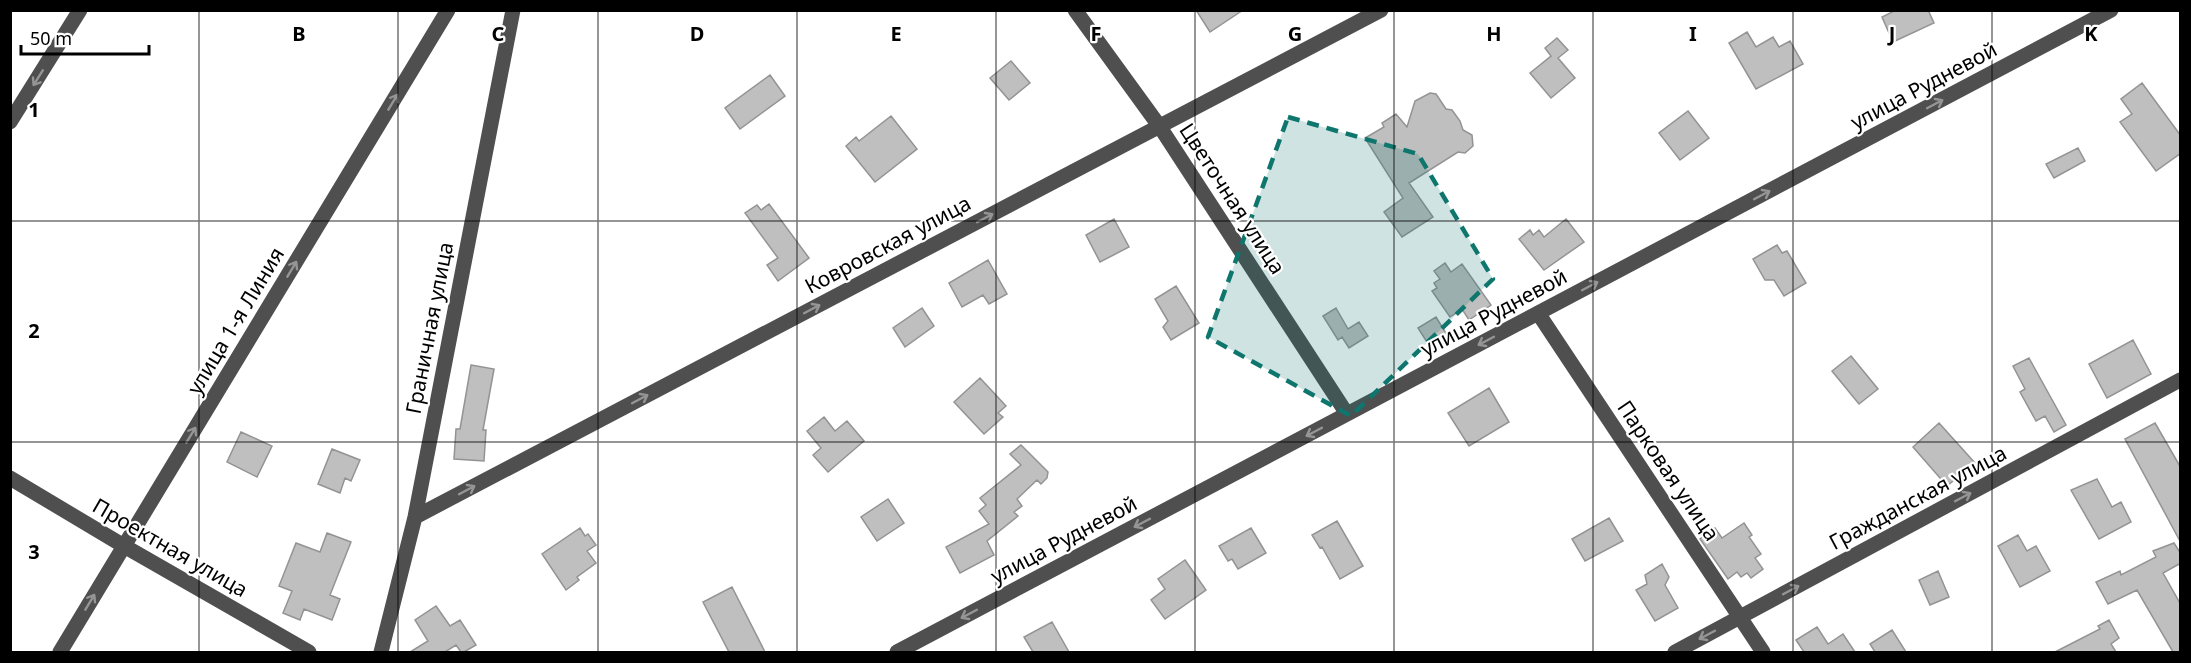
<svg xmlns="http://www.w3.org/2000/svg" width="2191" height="663" viewBox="0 0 2191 663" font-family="'Noto Sans',sans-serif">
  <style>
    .building { fill: #bfbfbf; stroke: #939393; stroke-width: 1.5 }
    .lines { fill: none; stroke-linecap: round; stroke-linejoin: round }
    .minor { stroke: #4f4f4f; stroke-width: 15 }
    .oneway { stroke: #959595 }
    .marked { fill: #0f766e; fill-opacity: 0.2; stroke: #0f766e; stroke-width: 4.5; stroke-dasharray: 12 8; stroke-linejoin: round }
    .grid { fill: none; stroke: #000; stroke-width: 1.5; stroke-opacity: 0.55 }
    .labels { text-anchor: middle; stroke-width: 4.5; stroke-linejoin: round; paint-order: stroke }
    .street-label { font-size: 21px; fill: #000; stroke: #fff }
    .grid-label { font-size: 20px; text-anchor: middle; font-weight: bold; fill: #000; stroke: #fff; stroke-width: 4.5; stroke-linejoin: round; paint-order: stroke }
  </style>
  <rect width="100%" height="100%" fill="#fff"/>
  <path class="building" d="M1196 10H1243L1210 32Z
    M1896 10H1928L1934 23 1893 42 1882 17Z
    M1747 32 1756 47 1773 37 1779 47 1790 41 1803 64 1756 89 1729 43Z
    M1557 38 1568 50 1558 58 1575 78 1551 98 1530 73 1551 56 1545 48Z
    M1011 61 1030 83 1009 100 990 78Z
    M770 75 785 96 740 129 725 108Z
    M2142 83 2181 136V153L2156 171 2120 122 2132 114 2121 99Z
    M1430 93 1436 94 1446 109 1452 110 1460 121 1463 130 1472 135 1473 146 1465 153 1458 152 1409 183 1433 217 1402 237 1384 212 1403 198 1365 138 1384 127 1382 123 1396 114 1407 127 1415 101Z
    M1688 111 1709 138 1680 160 1659 133Z
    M891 116 917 149 875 182 846 146 856 137 859 141Z
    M2078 148 2085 161 2054 178 2046 164Z
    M769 204 809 258 778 281 767 265 778 258 745 213 757 205 761 210Z
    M1114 219 1129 247 1100 262 1086 235Z
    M1566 219 1584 242 1544 270 1519 239 1530 230 1533 235 1539 230 1544 237Z
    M1777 245 1782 253 1787 251 1806 283 1784 296 1774 280H1765L1753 259Z
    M988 260 1007 294 989 304 983 295 962 307 949 283Z
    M1445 263 1451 272 1462 264 1491 305 1469 320 1462 309 1450 317 1432 291 1437 288 1434 283 1440 279 1434 271Z
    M1176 286 1199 323 1171 340 1163 327 1168 321 1155 299Z
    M922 308 934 326 905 347 893 328Z
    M1336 308 1348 329 1359 322 1368 336 1349 348 1342 337 1338 340 1323 316Z
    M1436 317 1447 335 1443 337 1446 342 1432 350 1418 328Z
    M2133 340 2151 374 2107 398 2089 364Z
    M1851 356 1878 389 1859 404 1832 371Z
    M2029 358 2066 425 2054 432 2045 416 2036 421 2020 392 2025 389 2013 366Z
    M471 365 494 369 483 430H486L484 461 454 459 456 429H460Z
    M980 378 1006 406 998 413 1003 417 984 434 954 402Z
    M1489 388 1509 422 1469 446 1448 413Z
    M824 417 835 431 847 421 864 441 828 472 813 455 821 448 807 431Z
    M1939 423 1975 463 1947 486 1913 447Z
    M2155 423 2181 468V543L2125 439Z
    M241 432 272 446 257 477 227 462Z
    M1021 445 1048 472 1047 478 1041 484 1037 480 1017 499 1022 506 1014 512 1018 516 987 541 994 555 960 573 946 547 989 524 979 511 986 505 980 498 1021 465 1010 454Z
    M332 449 360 460 351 481 345 478 340 493 318 484Z
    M2097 479 2112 507 2121 502 2131 522 2099 539 2071 490Z
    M888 499 904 523 877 541 861 517Z
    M1609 518 1623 541 1585 561 1572 539Z
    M1337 521 1363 566 1340 579 1322 547 1320 548 1312 535Z
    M1744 523 1752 535 1749 537 1761 554 1755 558 1763 569 1751 578 1747 573 1741 577 1737 572 1728 579 1700 539 1715 528 1722 538Z
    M580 528 585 536 588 534 596 545 587 551 596 563 577 577 579 580 566 590 542 554Z
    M1251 528 1266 553 1238 569 1232 559 1228 561 1219 546Z
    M327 533 351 542 330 595 340 599 332 620 304 609 300 620 283 613 292 591 279 586 296 543 320 552Z
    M2018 535 2027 551 2036 546 2050 571 2020 587 1998 546Z
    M2174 543 2181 554V563L2163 573 2181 605V652H2173L2137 590 2108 604 2096 582 2120 571 2121 575 2156 557 2153 551Z
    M1185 560 1206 590 1165 619 1151 600 1165 589 1158 579Z
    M1662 564 1669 577 1665 585 1678 608 1655 621 1636 590 1647 584 1645 575Z
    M1938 571 1949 597 1930 605 1919 580Z
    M732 587 765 652H729L703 602Z
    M436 606 450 626 460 620 476 645 464 652H461L456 645 445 652H410L428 641 415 620Z
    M2109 620 2119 638 2111 644 2116 652H2055L2100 629 2098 626Z
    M1052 622 1069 652H1033L1024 637Z
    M1817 627 1828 644 1843 634 1855 652H1804L1796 640Z
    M1892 630 1906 652H1875L1870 644Z"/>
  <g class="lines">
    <path class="minor" d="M1075 10 1160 127 1347 414
      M10 122 80 10
      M1538 313 1763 652
      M10 478 124 546 309 652
      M415 517 1381 10
      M60 652 448 10
      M381 652 415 517 513 10
      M897 652 2111 10
      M1675 652 2180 380"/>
  </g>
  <defs><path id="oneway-shaft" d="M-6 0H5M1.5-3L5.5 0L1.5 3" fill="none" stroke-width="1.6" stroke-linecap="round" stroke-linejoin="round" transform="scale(1.5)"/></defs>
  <g class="oneway">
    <use href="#oneway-shaft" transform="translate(38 78) rotate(122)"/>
    <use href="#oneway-shaft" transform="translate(393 102) rotate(-59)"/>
    <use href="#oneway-shaft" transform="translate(1935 104) rotate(-28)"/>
    <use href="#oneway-shaft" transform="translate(1762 195) rotate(-28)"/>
    <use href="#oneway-shaft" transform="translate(985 218) rotate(-28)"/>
    <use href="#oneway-shaft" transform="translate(292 269) rotate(-59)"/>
    <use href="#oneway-shaft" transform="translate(1590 286) rotate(-28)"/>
    <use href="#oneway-shaft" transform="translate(812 309) rotate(-28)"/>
    <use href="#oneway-shaft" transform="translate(1486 341) rotate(152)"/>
    <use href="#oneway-shaft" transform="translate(640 399) rotate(-28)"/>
    <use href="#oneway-shaft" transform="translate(1314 432) rotate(152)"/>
    <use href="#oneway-shaft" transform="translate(191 435) rotate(-59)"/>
    <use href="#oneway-shaft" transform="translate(467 490) rotate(-28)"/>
    <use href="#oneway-shaft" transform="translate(1963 497) rotate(-28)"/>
    <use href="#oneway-shaft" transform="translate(1142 523) rotate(152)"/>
    <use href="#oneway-shaft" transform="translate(1791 590) rotate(-28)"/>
    <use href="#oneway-shaft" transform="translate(90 602) rotate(-59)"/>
    <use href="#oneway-shaft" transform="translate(969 614) rotate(152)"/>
    <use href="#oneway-shaft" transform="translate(1707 635) rotate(152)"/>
  </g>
  <path class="marked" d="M1288 117 1418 154 1493 279 1351 416 1208 337Z"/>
  <path class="grid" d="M199 10V652M398 10V652M598 10V652M797 10V652M996 10V652M1195 10V652M1394 10V652M1593 10V652M1793 10V652M1992 10V652M10 221H2180M10 442H2180"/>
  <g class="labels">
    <g class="street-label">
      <text transform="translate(1924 86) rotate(-28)" y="7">улица Рудневой</text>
      <text transform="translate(1232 199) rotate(57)" y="7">Цветочная улица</text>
      <text transform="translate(888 245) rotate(-28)" y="7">Ковровская улица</text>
      <text transform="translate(1494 313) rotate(-28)" y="7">улица Рудневой</text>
      <text transform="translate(236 321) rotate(-59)" y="7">улица 1-я Линия</text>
      <text transform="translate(430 328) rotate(-79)" y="7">Граничная улица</text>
      <text transform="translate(1668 471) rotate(56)" y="7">Парковая улица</text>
      <text transform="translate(1918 498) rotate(-28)" y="7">Гражданская улица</text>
      <text transform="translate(1064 540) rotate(-28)" y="7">улица Рудневой</text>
      <text transform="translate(170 548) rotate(30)" y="7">Проектная улица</text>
    </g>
  </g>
  <g class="grid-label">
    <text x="299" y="41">B</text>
    <text x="498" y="41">C</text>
    <text x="697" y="41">D</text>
    <text x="896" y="41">E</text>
    <text x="1096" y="41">F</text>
    <text x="1295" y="41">G</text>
    <text x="1494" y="41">H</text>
    <text x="1693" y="41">I</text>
    <text x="1892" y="41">J</text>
    <text x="2091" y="41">K</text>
    <text x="34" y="117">1</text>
    <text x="34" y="338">2</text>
    <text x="34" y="559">3</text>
  </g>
  <rect width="2191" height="663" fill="none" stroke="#000000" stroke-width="24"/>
  <path d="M21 45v9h128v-9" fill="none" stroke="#000000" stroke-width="3"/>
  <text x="30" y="45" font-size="18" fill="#000000" stroke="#ffffff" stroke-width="4.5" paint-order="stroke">50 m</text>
</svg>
